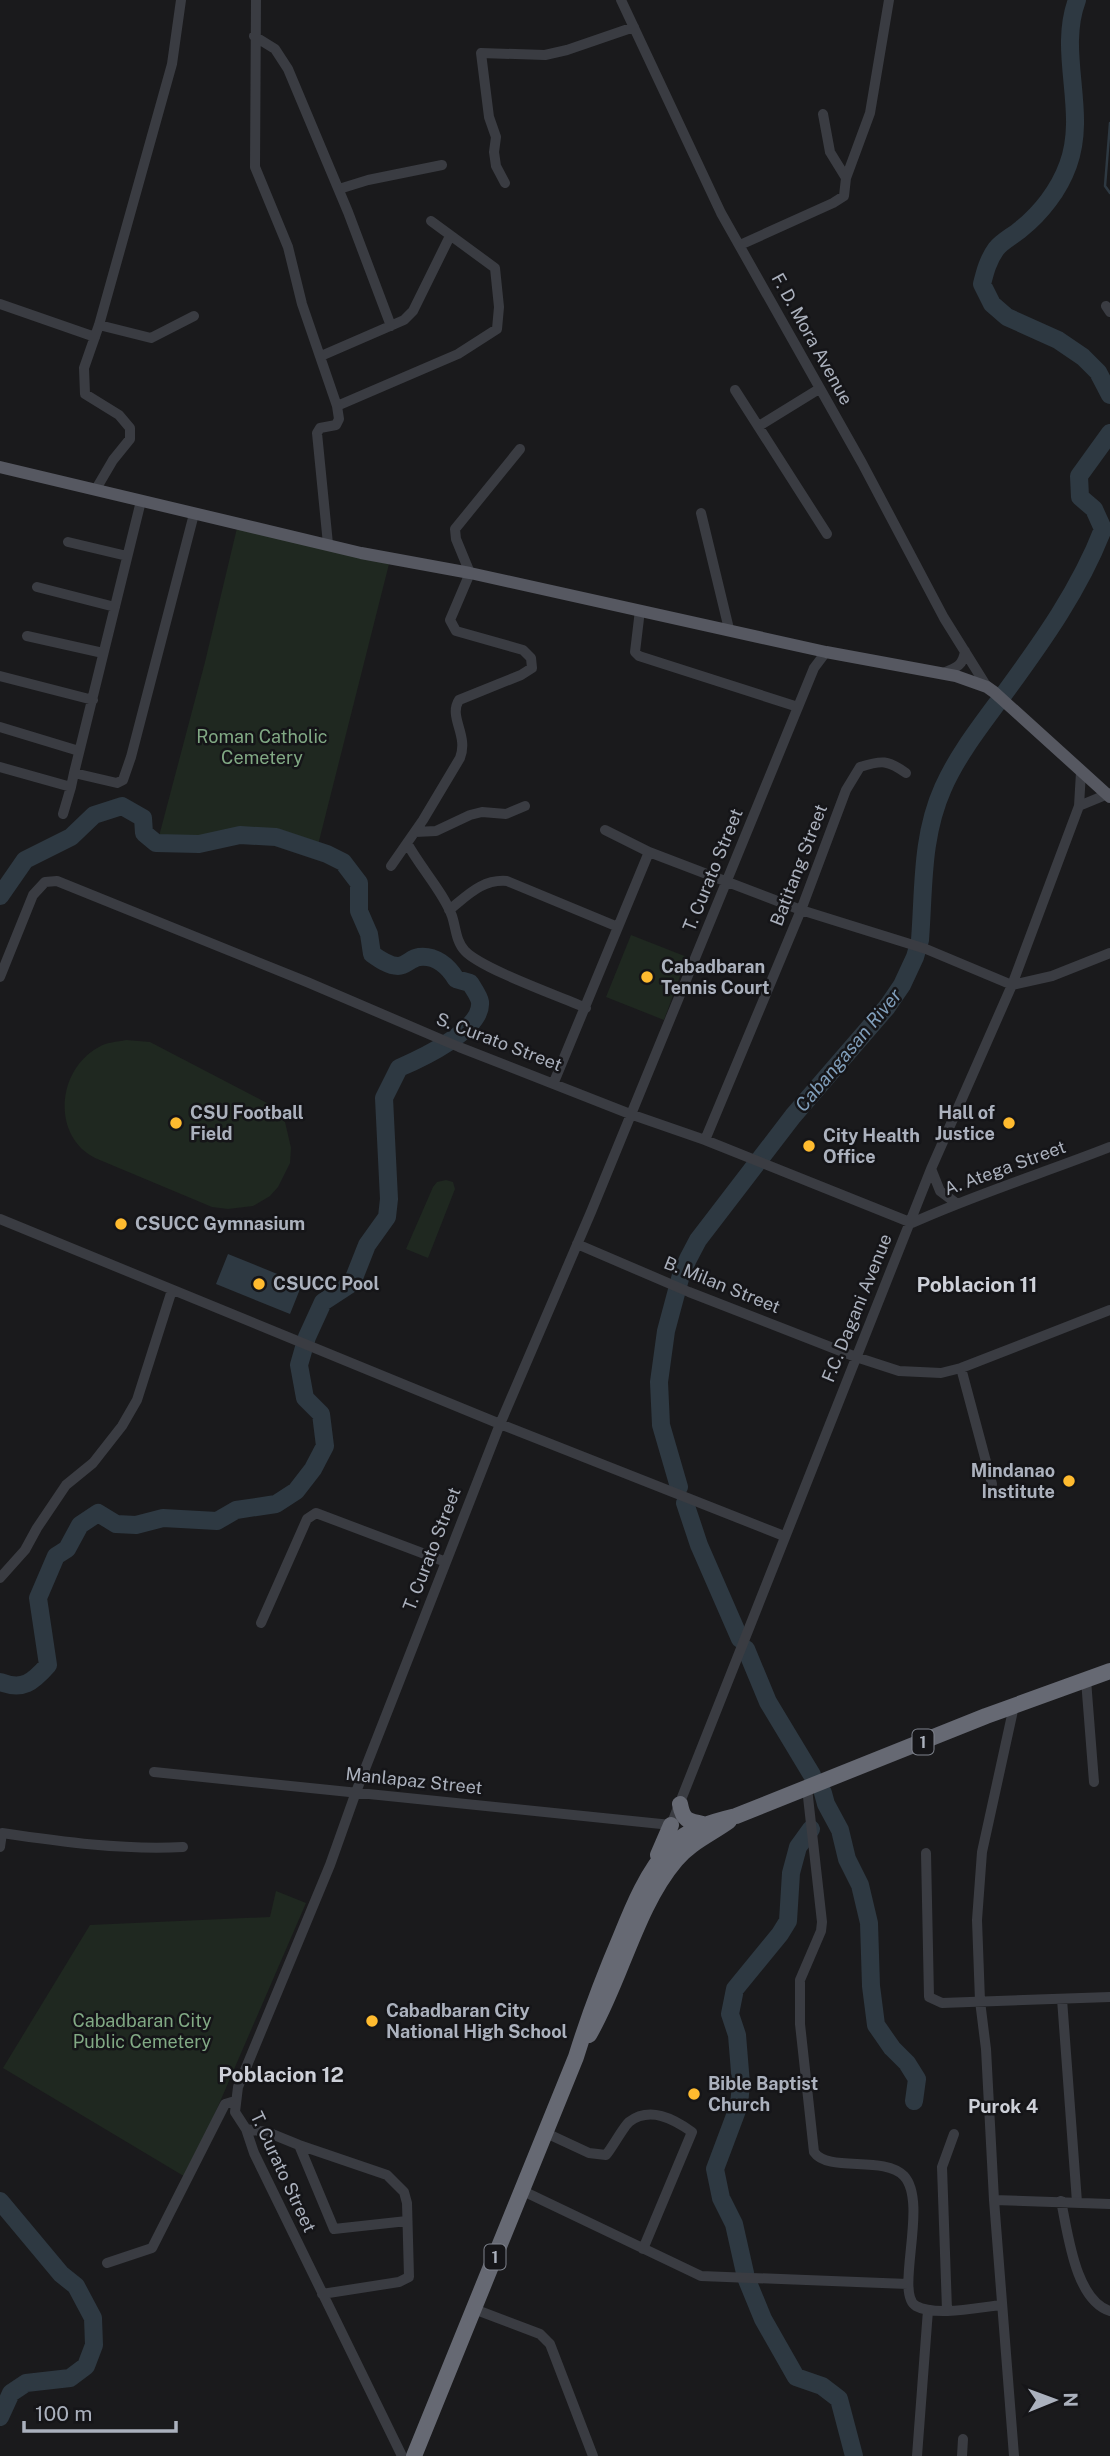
<svg xmlns="http://www.w3.org/2000/svg" width="1110" height="2456" viewBox="0 0 1110 2456" font-family="'Public Sans',sans-serif">
  <style>
    .green { fill: #1f2820 }
    .water { fill: #2e3942 }
    .lines { fill: none; stroke-linecap: round; stroke-linejoin: round }
    .stream { stroke: #2e3942; stroke-width: 2.5 }
    .river { stroke: #2e3942; stroke-width: 18 }
    .minor { stroke: #3a3c42; stroke-width: 10 }
    .major { stroke: #565861; stroke-width: 12 }
    .highway { stroke: #666973; stroke-width: 16 }
    .poi-dot { fill: #ffbb2f; stroke: #151518; stroke-width: 2.5 }
    .labels { text-anchor: middle; stroke-width: 5; stroke-linejoin: round; paint-order: stroke }
    .shield { fill: #151518; stroke: #7e828c; stroke-width: 2 }
    .shield-label { font-size: 16px; font-weight: bold; fill: #abb1bd }
    .street-label { font-size: 18px; fill: #abb1bd; stroke: #151518 }
    .park-label { font-size: 18px; fill: #81a984; stroke: #151518 }
    .poi-label { font-size: 18px; font-weight: bold; fill: #abb1bd; stroke: #151518; text-anchor: start }
    .water-label { font-size: 19px; font-style: italic; fill: #809eba; stroke: #151518 }
    .neighbourhood-label { font-size: 19px; font-weight: bold; fill: #cdd0d8; stroke: #151518 }
    .quarter-label { font-size: 21px; font-weight: bold; fill: #cdd0d8; stroke: #151518 }
  </style>
  <rect width="100%" height="100%" fill="#1a1a1c"/>
  <path class="green" d="M237 528 389 564 317 849 276 830H238L197 843 158 840 205 662Z
    M631 935 687 957 664 1020 606 997Z
    M126 1040 150 1042 269 1104 285 1122 291 1148 290 1163 278 1187 270 1196 253 1206 228 1209 212 1207 95 1158C51 1136 57 1069 99 1047 107 1042 117 1042 126 1040Z
    M446 1180 453 1182 455 1189 428 1258 406 1249 433 1187 437 1182Z
    M276 1891 306 1903 187 2178 3 2068 90 1925 270 1917Z"/>
  <path class="water" d="M228 1254 302 1284 290 1314 216 1284Z"/>
  <g class="lines">
    <path class="stream" d="M1110 123 1105 186 1110 193"/>
    <path class="river" d="M1077 0C1057 53 1088 111 1068 165 1059 190 1041 213 1021 229 1013 236 1002 241 996 249 988 260 985 272 982 284L992 304 1007 317 1058 340 1083 357 1098 372 1110 395
      M0 896 25 860 71 837 94 815 122 806 143 818 144 833 156 843 199 844 240 835 276 837 327 854 343 862 359 883V911L369 934 372 954C379 959 389 966 398 966 406 966 411 958 419 957 435 955 448 966 456 979L470 983C473 988 479 996 480 1002 483 1030 420 1059 399 1068L384 1098 389 1199 387 1217 367 1245 352 1283 323 1302 307 1337 299 1365 305 1398 321 1414 325 1446 313 1469 296 1491 276 1504 236 1510 217 1521 163 1518 136 1525 116 1524 98 1513 80 1525 67 1549 56 1556 38 1598 48 1665C33 1682 23 1691 0 1682
      M679 1487 661 1425 659 1382 666 1331 681 1275 688 1259 698 1240 793 1116 887 1007 902 985 915 957 920 940C924 889 921 837 943 788 958 754 982 724 1004 694 1042 642 1080 589 1103 529L1094 509 1080 497 1079 476 1110 433
      M685 1503 699 1545 740 1639
      M746 1649 768 1702 812 1775
      M823 1793 826 1804 840 1830 847 1859 860 1885 869 1923 871 1986 876 2025 892 2048 907 2063 917 2079 914 2101
      M0 2201 61 2274 76 2286 93 2318 94 2345 86 2366 70 2378 26 2383 11 2393 0 2417
      M745 2273 734 2224 721 2198 715 2169 739 2105 741 2084 737 2035 730 2014 735 1989 780 1934 788 1921 791 1873 798 1847 811 1829
      M747 2280 763 2319 796 2377 822 2386 839 2399 854 2456"/>
    <path class="minor" d="M256 0 255 167 288 247 302 304 337 406
      M621 0 721 213 862 463 944 618 987 687
      M254 36 275 49 288 69 348 212 391 326
      M823 114 830 152 846 178
      M505 183 496 166 494 152 496 137 489 117 481 53 545 55 567 50 634 27
      M339 189 368 180 442 165
      M740 245 833 203 844 196 846 178 870 113 889 0
      M0 304 95 337
      M1106 306 1110 312
      M99 325 151 338 194 316
      M321 356 404 320 413 311 450 236
      M735 390 827 534
      M759 426 819 389
      M96 489 113 460 130 439V428L119 415 85 394 84 368 99 325 172 64 181 0
      M141 501 74 773 117 783 123 780 131 757 194 514
      M701 513 729 629
      M68 542 127 556
      M328 544 317 433 320 428 336 425 339 419 337 406 458 354 497 329 499 307 495 268 431 221
      M37 587 115 607
      M640 610 635 652 639 656 798 707
      M27 636 103 653
      M943 673C956 668 963 666 965 651
      M0 676 93 700
      M0 727 79 751
      M0 767 71 787 74 773
      M1079 806 1110 793
      M63 814 71 787
      M605 830 649 852
      M415 832 436 831 470 815 482 812 506 814 525 806
      M407 843C420 867 444 893 452 916 456 928 456 942 465 951 482 969 559 996 586 1008
      M391 866 423 820 460 758C469 735 448 717 459 700L521 675 532 668 531 658 523 650 456 631 450 620 470 573 456 539 455 529 520 449
      M449 910C468 895 482 879 507 881L618 927
      M0 977 33 895 45 882 57 881 307 982 459 1047 630 1114 705 1140 912 1223C976 1194 1044 1173 1110 1147
      M554 1082 649 852 801 910 926 949 1012 985 1052 976 1110 953
      M705 1140 801 910 846 790 860 767C882 760 888 760 906 773
      M932 1171 940 1191 956 1203
      M0 1219 500 1424 784 1536
      M577 1244 689 1292 856 1357 899 1371 941 1373 961 1368 1110 1310
      M961 1368 992 1484
      M0 1578 25 1550 37 1528 66 1485 93 1463 122 1426 137 1400 172 1290
      M261 1623 307 1519 316 1513 446 1562
      M1086 1680 1094 1782
      M154 1772 671 1825 931 1169 1012 985 1079 806 1081 772
      M807 1788 822 1922 821 1931 800 1980V2024L814 2152C828 2173 884 2155 904 2176 929 2203 894 2294 916 2306 936 2317 980 2307 1002 2305
      M0 1847 2 1833C63 1842 122 1850 183 1847
      M926 1853 929 1997 942 2003 1110 1997
      M1062 1999 1077 2202
      M246 2129 267 2132 299 2145 387 2175 404 2192 407 2203 409 2277 399 2282 322 2294
      M546 2133 589 2153 606 2155C612 2148 624 2126 629 2122 650 2106 674 2119 692 2132L643 2249
      M299 2145 334 2229 407 2221
      M523 2191 701 2276 908 2284
      M994 2200 1110 2204
      M1061 2201C1068 2233 1075 2300 1110 2311
      M107 2263 152 2248 225 2104 235 2101
      M474 2309 540 2334 550 2344 593 2456
      M947 2310 942 2167 954 2134
      M402 2456 254 2153 246 2129 235 2112 238 2087 330 1865 356 1792 500 1424 591 1212 814 668 826 652
      M917 2456 928 2310
      M962 2456 963 2439
      M1014 2456 994 2200 986 2049 980 2001 977 1920 982 1852 1014 1706"/>
    <path class="major" d="M0 467 361 553 470 573 826 652 956 676 987 687 994 692 1110 797"/>
    <path class="highway" d="M680 1804C683 1820 687 1821 703 1824
      M658 1855 671 1825
      M589 2035C621 1980 636 1907 676 1860 690 1843 711 1834 729 1821
      M414 2456 576 2057C589 2015 604 1976 621 1936 633 1906 647 1872 670 1847 689 1828 711 1822 736 1816L986 1716 1110 1671"/>
  </g>
  <g class="poi-dot">
    <circle cx="647" cy="977" r="7"/>
    <circle cx="176" cy="1123" r="7"/>
    <circle cx="1009" cy="1123" r="7"/>
    <circle cx="809" cy="1146" r="7"/>
    <circle cx="121" cy="1224" r="7"/>
    <circle cx="259" cy="1284" r="7"/>
    <circle cx="1069" cy="1481" r="7"/>
    <circle cx="372" cy="2021" r="7"/>
    <circle cx="694" cy="2094" r="7"/>
  </g>
  <g class="labels">
    <g class="shield">
      <rect x="912.5" y="1729.5" width="21" height="25" rx="5"/>
      <rect x="484.5" y="2244.5" width="21" height="25" rx="5"/>
    </g>
    <g class="shield-label">
      <text x="923" y="1748">1</text>
      <text x="495" y="2263">1</text>
    </g>
    <g class="street-label">
      <text transform="translate(812 339) rotate(61)" y="6">F. D. Mora Avenue</text>
      <text transform="translate(799 865) rotate(-69)" y="6">Batitang Street</text>
      <text transform="translate(713 870) rotate(-68)" y="6">T. Curato Street</text>
      <text transform="translate(499 1042) rotate(21)" y="6">S. Curato Street</text>
      <text transform="translate(1005 1168) rotate(-20)" y="6">A. Atega Street</text>
      <text transform="translate(722 1285) rotate(22)" y="6">B. Milan Street</text>
      <text transform="translate(857 1308) rotate(-68)" y="6">F.C. Dagani Avenue</text>
      <text transform="translate(432 1549) rotate(-69)" y="6">T. Curato Street</text>
      <text transform="translate(414 1781) rotate(6)" y="6">Manlapaz Street</text>
      <text transform="translate(283 2172) rotate(65)" y="6">T. Curato Street</text>
    </g>
    <g class="park-label">
      <text x="262" y="743">Roman Catholic<tspan x="262" dy="21">Cemetery</tspan></text>
      <text x="142" y="2027">Cabadbaran City<tspan x="142" dy="21">Public Cemetery</tspan></text>
    </g>
    <g class="poi-label">
      <text x="661" y="973">Cabadbaran<tspan x="661" dy="21">Tennis Court</tspan></text>
      <text x="190" y="1119">CSU Football<tspan x="190" dy="21">Field</tspan></text>
      <text x="995" y="1119" text-anchor="end">Hall of<tspan x="995" dy="21">Justice</tspan></text>
      <text x="823" y="1142">City Health<tspan x="823" dy="21">Office</tspan></text>
      <text x="135" y="1230">CSUCC Gymnasium</text>
      <text x="273" y="1290">CSUCC Pool</text>
      <text x="1055" y="1477" text-anchor="end">Mindanao<tspan x="1055" dy="21">Institute</tspan></text>
      <text x="386" y="2017">Cabadbaran City<tspan x="386" dy="21">National High School</tspan></text>
      <text x="708" y="2090">Bible Baptist<tspan x="708" dy="21">Church</tspan></text>
    </g>
    <g class="water-label">
      <text transform="translate(848 1050) rotate(-50)" y="7">Cabangasan River</text>
    </g>
    <g class="neighbourhood-label">
      <text x="1003" y="2113">Purok 4</text>
    </g>
    <g class="quarter-label">
      <text x="977" y="1292">Poblacion 11</text>
      <text x="281" y="2082">Poblacion 12</text>
    </g>
  </g>
  <g transform="translate(1054 2400) rotate(89)" stroke="#151518" stroke-width="5" paint-order="stroke">
  <path d="M0-5L12 26L0 18L-12 26Z" fill="#abb1bd"/>
  <text y="-10" font-size="19" font-weight="bold" text-anchor="middle" fill="#abb1bd">N</text>
  </g>
  <path d="M24 2421v10h152v-10" fill="none" stroke="#abb1bd" stroke-width="3.5"/>
  <text x="35" y="2421" font-size="21" fill="#abb1bd" stroke="#151518" stroke-width="5" paint-order="stroke">100 m</text>
</svg>
